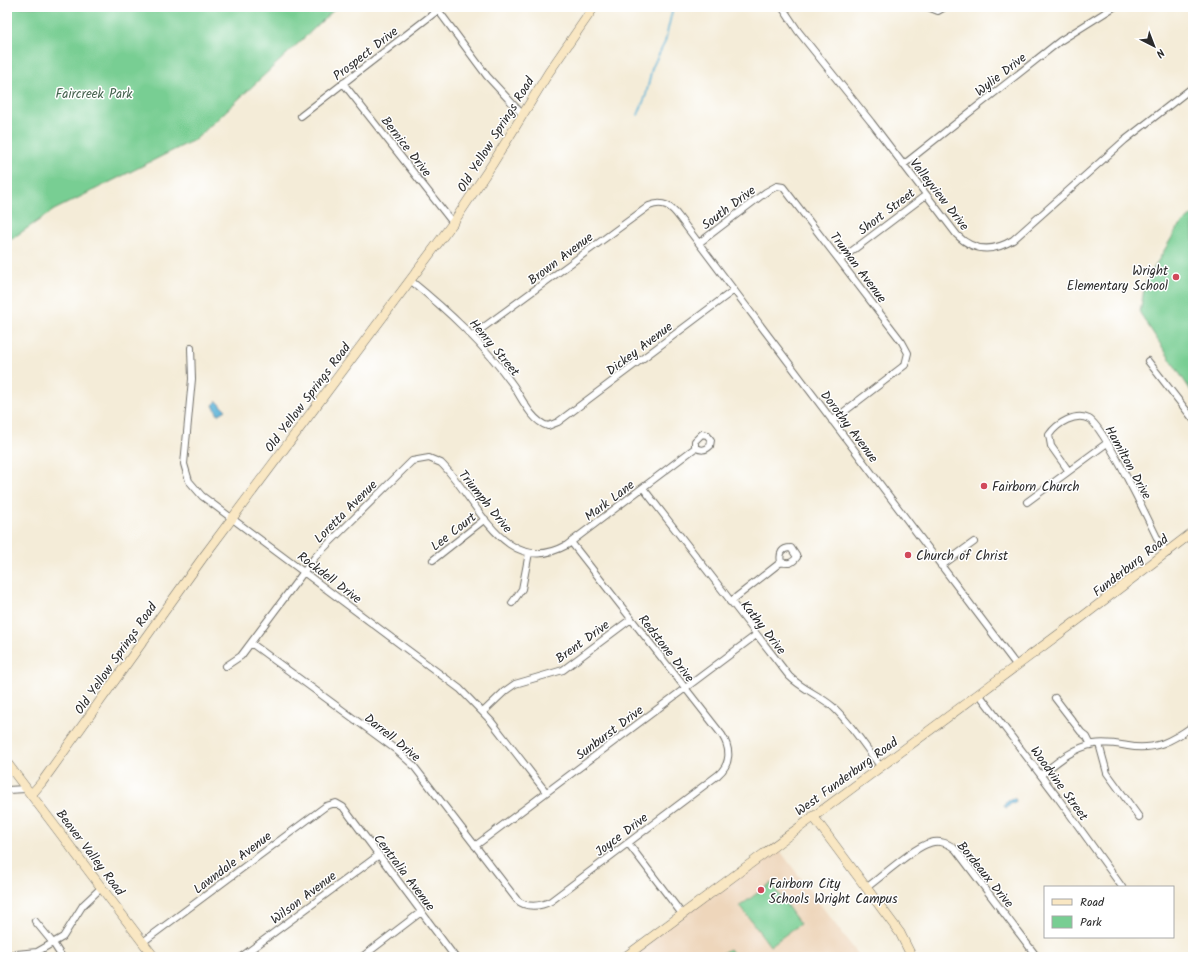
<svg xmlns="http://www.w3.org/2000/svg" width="1200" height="964" viewBox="0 0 1200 964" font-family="Kalam,sans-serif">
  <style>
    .built { fill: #eed6bb }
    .green { fill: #78ce93; stroke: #527c5f }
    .water { fill: #5bb3d8; stroke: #436f82 }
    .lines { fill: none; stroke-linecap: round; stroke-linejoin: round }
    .stream { stroke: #5bb3d8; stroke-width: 1.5 }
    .street-casing { stroke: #716f68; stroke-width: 8 }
    .secondary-casing { stroke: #716f68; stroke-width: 10 }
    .street { stroke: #fff; stroke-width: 6 }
    .secondary { stroke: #f9e7c3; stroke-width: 9 }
    .poi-dot { fill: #d1495b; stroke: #fff; stroke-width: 1.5 }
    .labels { text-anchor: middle; stroke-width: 3; stroke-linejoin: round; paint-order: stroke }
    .street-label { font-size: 13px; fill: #2b2b2b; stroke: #fff }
    .park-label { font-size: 13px; fill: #46644f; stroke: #fff }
    .poi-label { font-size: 13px; fill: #2b2b2b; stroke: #fff; text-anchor: start }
  </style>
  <rect width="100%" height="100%" fill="#fff"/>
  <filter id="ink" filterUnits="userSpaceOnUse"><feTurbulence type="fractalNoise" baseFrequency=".025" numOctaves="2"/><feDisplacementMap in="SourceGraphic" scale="8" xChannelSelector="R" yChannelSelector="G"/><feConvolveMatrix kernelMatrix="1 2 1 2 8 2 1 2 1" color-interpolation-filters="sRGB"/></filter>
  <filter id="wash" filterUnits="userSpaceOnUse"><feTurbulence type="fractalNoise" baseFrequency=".012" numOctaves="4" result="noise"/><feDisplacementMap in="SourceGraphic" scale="16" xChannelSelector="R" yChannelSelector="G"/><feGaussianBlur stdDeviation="0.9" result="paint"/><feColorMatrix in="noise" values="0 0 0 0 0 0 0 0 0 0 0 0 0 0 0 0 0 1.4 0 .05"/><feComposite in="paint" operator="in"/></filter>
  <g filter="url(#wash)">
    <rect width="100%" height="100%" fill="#f4ecd8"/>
    <path class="built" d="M775 844 860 957H625Z"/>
    <path class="green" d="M7 7H337L196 139 54 210 7 242Z
      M1193 214V394L1140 313 1145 283 1178 227Z
      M771 883 800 924 770 946 740 906Z
      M729 949 735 957H723L721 954Z"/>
    <path class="water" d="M217 401 226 410 218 415 213 405Z
      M1014 798 1016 800 1015 803H1011L1007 808 1004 806 1006 802Z"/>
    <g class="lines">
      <path class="stream" d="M638 115 646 95 652 68 665 42 673 7"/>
    </g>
  </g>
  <g filter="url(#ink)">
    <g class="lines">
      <g class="street-casing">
        <path id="street" d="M782 7 798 31 871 122 957 235C974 252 993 252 1013 240L1125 140 1193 87
          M928 7 938 11 945 7
          M438 10 487 76 523 115
          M343 83 453 223
          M301 116 442 7
          M903 165 1060 41 1114 7
          M699 243 766 192 777 186 783 187 902 342 908 353 905 365 832 421
          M840 260 926 195
          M410 280C448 311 484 344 513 385 521 397 532 422 548 426L558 422 734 290
          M473 335 649 206C663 200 671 206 679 217L1017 666
          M191 348 192 379 184 464 189 481 202 496 460 689 491 721 546 792
          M1148 361 1193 419
          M1068 470 1051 446 1049 435C1057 423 1076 412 1089 419 1104 427 1150 523 1160 544L1168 553
          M643 488 789 676C802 689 819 695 832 706 851 723 865 747 881 767
          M1027 502 1107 443
          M433 560 485 519
          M941 566 974 542
          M730 602 781 562C788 564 792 564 797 557L791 548C782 548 779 553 781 562
          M512 603 522 589 529 553
          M251 643 395 749 413 765 517 900C526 908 540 907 551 901L718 775C731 764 731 749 722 735L571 542
          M226 666 241 656 315 557 412 461 429 458 441 463C477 498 504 580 567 545L695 448C701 450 705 451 710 446L711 440 707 435 702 434 695 441V448
          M979 694 1058 798 1122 887
          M1055 698 1081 732 1087 737 1091 745
          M483 712 505 691 515 684 563 670 631 619
          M1099 744 1107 773 1139 817
          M1041 775C1057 762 1073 748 1094 744 1105 742 1116 744 1128 746 1154 751 1172 741 1193 726
          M7 790 26 789
          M628 843 682 914
          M475 846 756 635
          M866 888C880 878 915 846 930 843 939 840 949 843 956 850L1037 957
          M35 921 53 943 62 957
          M143 942 326 806 336 803 343 807 455 957
          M7 955 37 952 63 937 83 905 101 888
          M241 957 379 855
          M362 957 421 912"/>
      </g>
      <g class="secondary-casing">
        <path id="secondary" d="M7 763 154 957
          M31 795 42 782 204 556 453 223 493 163 549 72 594 7
          M813 816 900 933 912 957
          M625 957 1082 617 1193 532"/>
      </g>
      <use href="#street" class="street"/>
      <use href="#secondary" class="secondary"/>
    </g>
  </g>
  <g class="poi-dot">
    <circle cx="1176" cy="277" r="4"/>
    <circle cx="984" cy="486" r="4"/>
    <circle cx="908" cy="555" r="4"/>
    <circle cx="761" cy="890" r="4"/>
  </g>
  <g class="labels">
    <g class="street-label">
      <text transform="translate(365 53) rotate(-38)" y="5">Prospect Drive</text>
      <text transform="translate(1000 74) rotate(-38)" y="5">Wylie Drive</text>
      <text transform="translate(495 134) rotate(-58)" y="5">Old Yellow Springs Road</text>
      <text transform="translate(407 146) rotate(52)" y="5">Bernice Drive</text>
      <text transform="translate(940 194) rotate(52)" y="5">Valleyview Drive</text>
      <text transform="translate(728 207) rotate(-37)" y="5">South Drive</text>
      <text transform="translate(886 211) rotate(-37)" y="5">Short Street</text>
      <text transform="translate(560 258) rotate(-37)" y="5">Brown Avenue</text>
      <text transform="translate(859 267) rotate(53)" y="5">Truman Avenue</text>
      <text transform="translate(495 347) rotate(50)" y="5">Henry Street</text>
      <text transform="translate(639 348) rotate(-37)" y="5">Dickey Avenue</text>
      <text transform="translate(307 397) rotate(-53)" y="5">Old Yellow Springs Road</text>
      <text transform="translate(850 426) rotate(53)" y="5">Dorothy Avenue</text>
      <text transform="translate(1129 462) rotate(61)" y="5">Hamilton Drive</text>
      <text transform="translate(609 500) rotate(-37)" y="5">Mark Lane</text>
      <text transform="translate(486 501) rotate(51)" y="5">Triumph Drive</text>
      <text transform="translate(345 511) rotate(-45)" y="5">Loretta Avenue</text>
      <text transform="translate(453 531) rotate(-38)" y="5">Lee Court</text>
      <text transform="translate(1130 565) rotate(-38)" y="5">Funderburg Road</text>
      <text transform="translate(330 577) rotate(37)" y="5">Rockdell Drive</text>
      <text transform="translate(764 627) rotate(52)" y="5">Kathy Drive</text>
      <text transform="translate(582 641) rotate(-36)" y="5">Brent Drive</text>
      <text transform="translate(667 648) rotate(52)" y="5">Redstone Drive</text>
      <text transform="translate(115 658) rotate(-55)" y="5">Old Yellow Springs Road</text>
      <text transform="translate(609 732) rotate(-37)" y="5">Sunburst Drive</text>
      <text transform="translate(393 737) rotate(39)" y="5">Darrell Drive</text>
      <text transform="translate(846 776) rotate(-36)" y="5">West Funderburg Road</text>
      <text transform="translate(1060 783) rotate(54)" y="5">Woodvine Street</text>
      <text transform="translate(621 834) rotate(-37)" y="5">Joyce Drive</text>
      <text transform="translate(91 852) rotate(53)" y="5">Beaver Valley Road</text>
      <text transform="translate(232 862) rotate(-37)" y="5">Lawndale Avenue</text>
      <text transform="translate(405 872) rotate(53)" y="5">Centralia Avenue</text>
      <text transform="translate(986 874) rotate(51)" y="5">Bordeaux Drive</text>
      <text transform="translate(303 897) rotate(-37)" y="5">Wilson Avenue</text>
    </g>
    <g class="park-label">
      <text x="94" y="98">Faircreek Park</text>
    </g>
    <g class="poi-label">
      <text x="1168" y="275" text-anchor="end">Wright<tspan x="1168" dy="15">Elementary School</tspan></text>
      <text x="992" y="491">Fairborn Church</text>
      <text x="916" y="560">Church of Christ</text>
      <text x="769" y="888">Fairborn City<tspan x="769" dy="15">Schools Wright Campus</tspan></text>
    </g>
  </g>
  <rect width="1200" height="964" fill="none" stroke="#fff" stroke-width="24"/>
  <rect x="1044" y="886" width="130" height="52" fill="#ffffff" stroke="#aaaaaa"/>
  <rect x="1052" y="899" width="20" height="6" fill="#f9e7c3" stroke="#aaaaaa"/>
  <text x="1080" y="906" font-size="12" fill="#2b2b2b">Road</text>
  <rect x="1052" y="916" width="20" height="12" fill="#78ce93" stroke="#aaaaaa"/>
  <text x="1080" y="926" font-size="12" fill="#2b2b2b">Park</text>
  <g transform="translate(1154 46) rotate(138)" stroke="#ffffff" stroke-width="3" paint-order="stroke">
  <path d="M0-3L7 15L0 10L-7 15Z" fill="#2b2b2b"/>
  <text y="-6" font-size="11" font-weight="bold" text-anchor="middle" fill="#2b2b2b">N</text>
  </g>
</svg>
